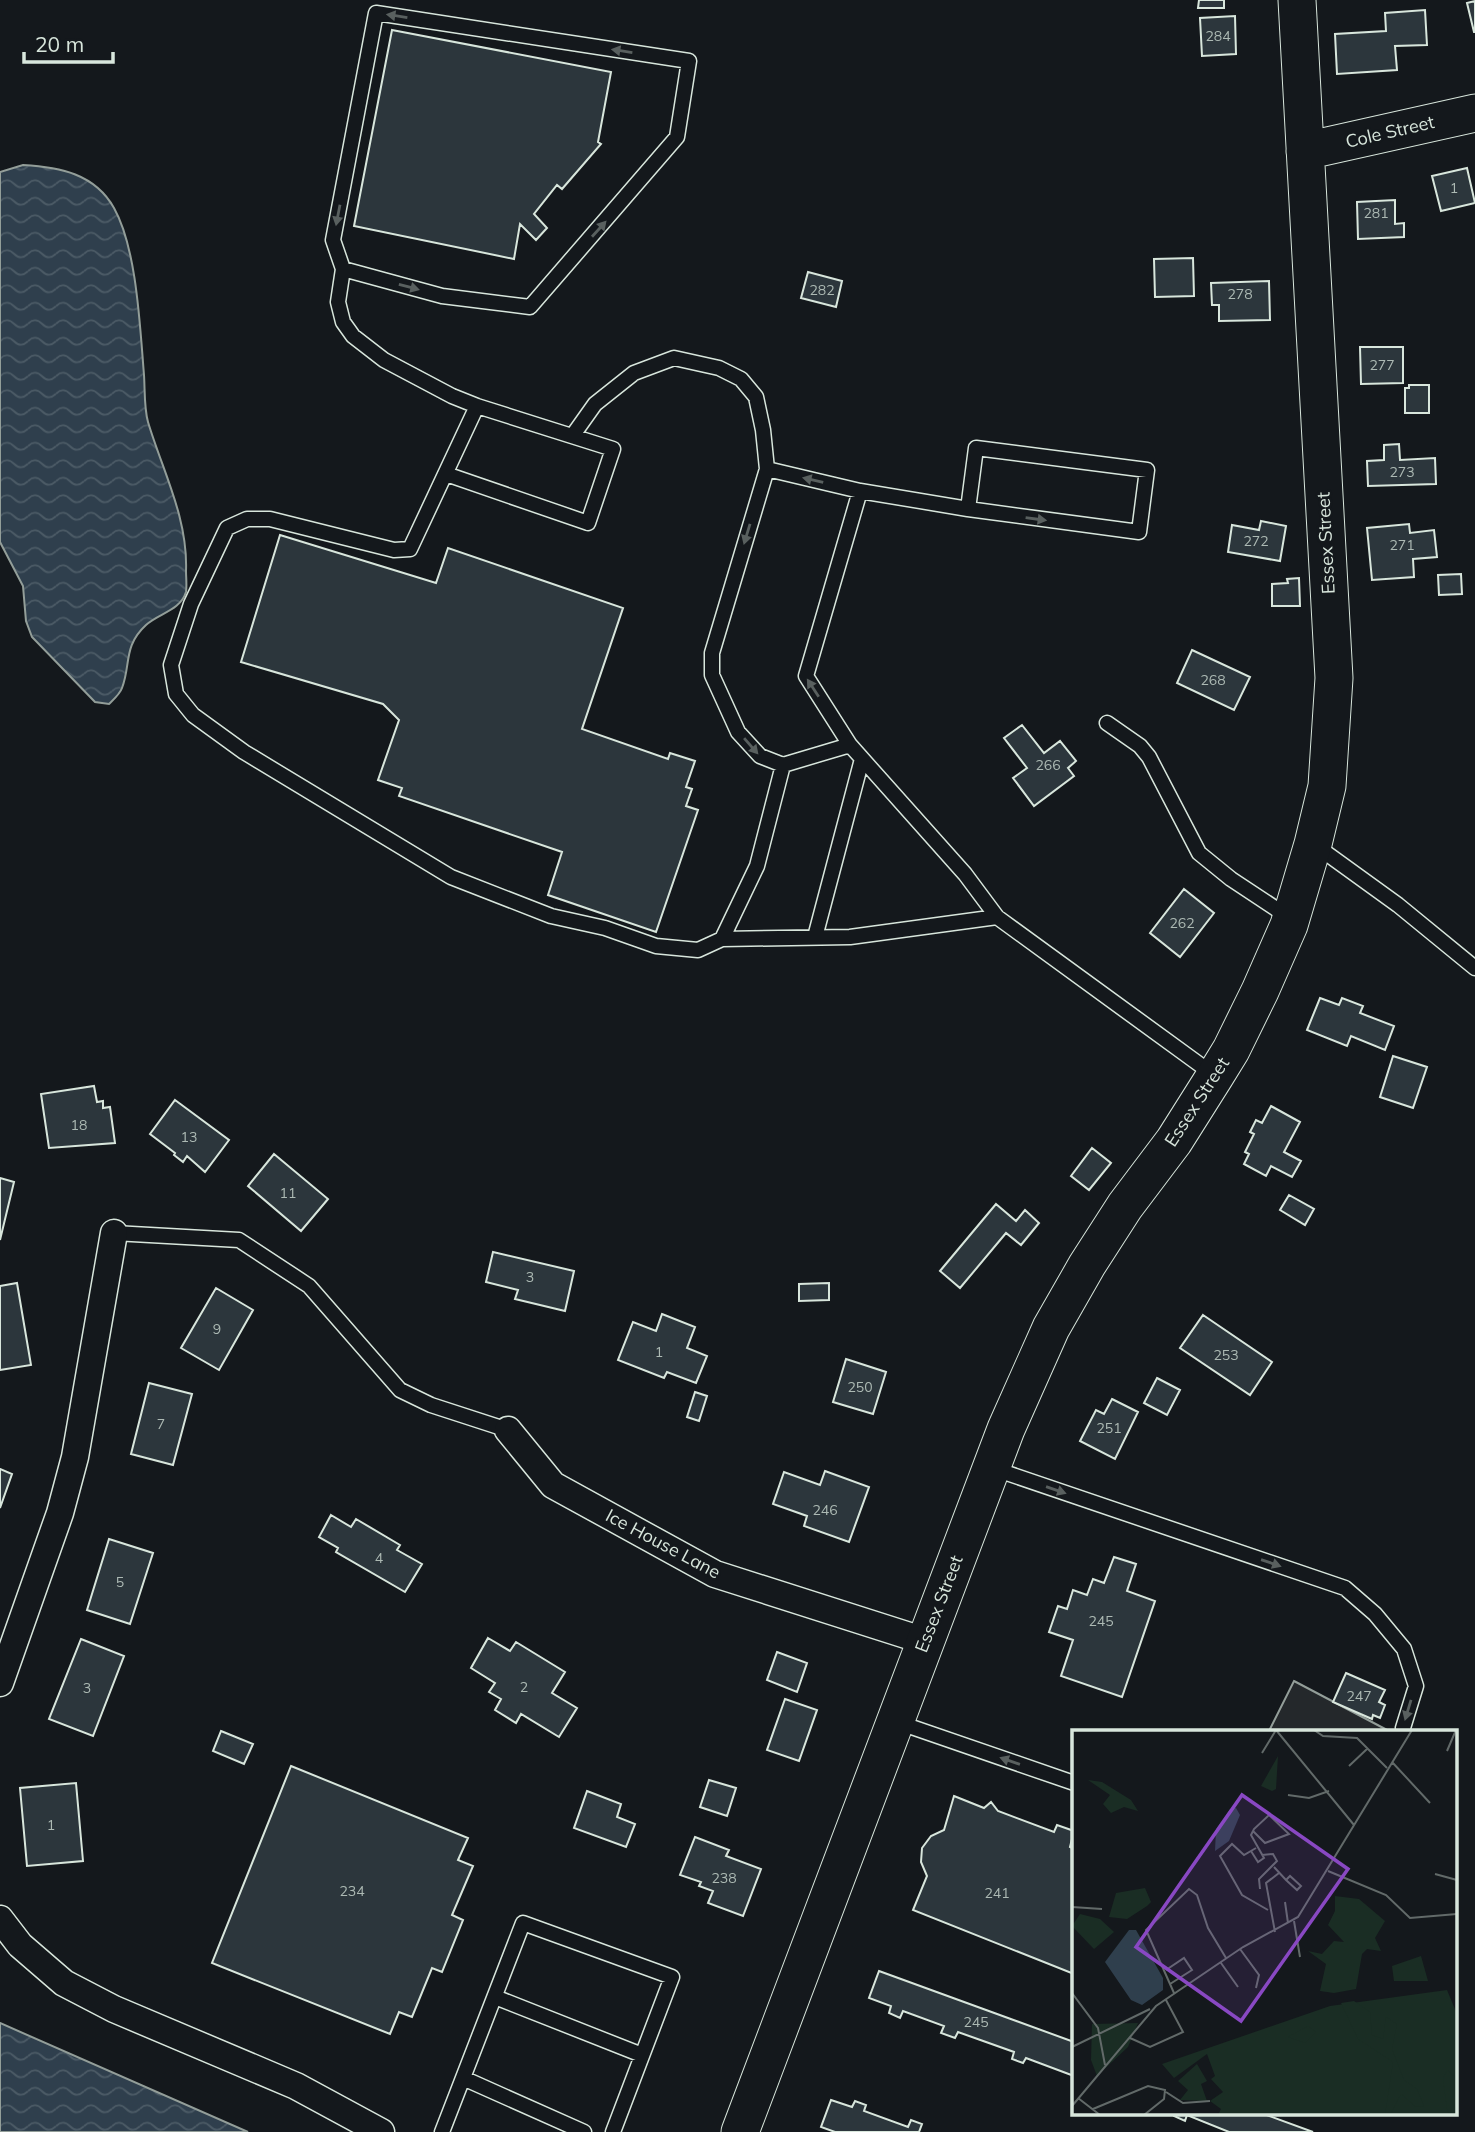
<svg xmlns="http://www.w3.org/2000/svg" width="1475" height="2132" viewBox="0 0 1475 2132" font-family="Mulish,sans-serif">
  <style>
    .parking { fill: #24282b; stroke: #939e99; stroke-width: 2 }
    .water { fill: url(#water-waves); stroke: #939e99; stroke-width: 2 }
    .building { fill: #2c363c; stroke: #d8e6dc; stroke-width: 2 }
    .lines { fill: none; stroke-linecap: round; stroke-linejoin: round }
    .lane-casing { stroke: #d8e6dc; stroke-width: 17 }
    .street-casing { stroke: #d8e6dc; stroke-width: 29 }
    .secondary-casing { stroke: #d8e6dc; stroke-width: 39 }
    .lane { stroke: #14181c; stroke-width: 14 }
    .street { stroke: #14181c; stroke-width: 26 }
    .secondary { stroke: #14181c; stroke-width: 37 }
    .oneway { fill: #59605f }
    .labels { text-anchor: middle; stroke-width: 5; stroke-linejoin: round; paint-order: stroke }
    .number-label { font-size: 14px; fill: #adbab4 }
    .street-label { font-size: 18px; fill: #d8e6dc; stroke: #14181c }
    .inset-road { fill: none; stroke: #626a69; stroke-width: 2 }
    .view { fill: #8948c3; fill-opacity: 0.15; stroke: #8948c3; stroke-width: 3.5 }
    .inset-edge { fill: none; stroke: #d8e6dc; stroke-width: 3.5 }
  </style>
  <defs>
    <pattern id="water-waves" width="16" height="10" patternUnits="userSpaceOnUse" patternTransform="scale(1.75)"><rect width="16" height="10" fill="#2f3f4d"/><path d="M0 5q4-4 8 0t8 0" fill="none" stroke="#4c5b66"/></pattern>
  </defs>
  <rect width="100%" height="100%" fill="#14181c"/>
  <path class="parking" d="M1294 1681 1389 1731H1269Z"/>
  <path class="water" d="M23 165C60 167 95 174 114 208 137 249 140 328 144 375 145 390 144 408 148 422 163 472 188 518 186 571 186 577 187 586 186 592 180 611 159 613 146 625 123 646 131 665 122 688 120 694 113 700 109 704L95 702 32 637 26 621 23 586 0 542V172Z
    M0 2023 248 2132H0Z"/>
  <path class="building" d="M1199 0H1224V8H1198Z
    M1475 1V32H1474L1467 3Z
    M1425 10 1427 45 1395 46 1397 70 1337 74 1335 34 1386 31 1385 13Z
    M1235 16 1236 54 1202 56 1200 18Z
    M392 30 611 72 598 142 601 144 562 189 557 185 534 214 547 228 536 240 520 224 514 259 354 226Z
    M1467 168 1475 203 1441 211 1432 176Z
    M1395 200V224L1404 223V237L1358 239 1357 202Z
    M1193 258 1194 296 1155 297 1154 259Z
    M808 272 842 281 836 307 801 298Z
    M1269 281 1270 320 1219 321V305H1212L1211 283Z
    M1360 347H1403V383L1361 384Z
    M1409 385H1429V413H1405V388H1409Z
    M1399 444 1400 460 1435 458 1436 484 1368 486 1367 461 1384 460V445Z
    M1261 521 1286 526 1280 561 1228 552 1232 525 1259 530Z
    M1409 524 1410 533 1434 530 1437 557 1413 559 1414 577 1372 580 1367 528Z
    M280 535 436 583 448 548 623 608 582 729 668 759 670 753 695 761 686 787 692 789 686 806 698 810 656 932 548 895 562 852 399 796 402 788 378 780 399 720 383 704 241 662Z
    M1461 574 1462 594 1439 595 1438 575Z
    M1299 578 1300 606H1272V584L1288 583 1287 579Z
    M1192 650 1250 677 1234 710 1177 683Z
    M1022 725 1044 753 1060 741 1076 761 1068 768 1074 776 1034 806 1013 778 1027 768 1004 738Z
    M1184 889 1214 913 1180 957 1150 933Z
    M1320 998 1339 1005 1342 998 1363 1006 1360 1013 1394 1026 1385 1050 1351 1036 1347 1046 1307 1030Z
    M1393 1056 1427 1067 1413 1108 1380 1097Z
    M94 1086 97 1102 103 1101V1108L110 1107 115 1143 49 1148 41 1094Z
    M175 1100 229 1140 205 1172 187 1156 183 1162 174 1155 175 1153 150 1134Z
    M1271 1106 1300 1122 1284 1152 1301 1161 1292 1177 1271 1166 1266 1176 1244 1164 1249 1154 1245 1152 1254 1134 1250 1132 1256 1120 1262 1123Z
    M1092 1148 1111 1163 1089 1190 1071 1176Z
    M274 1154 328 1199 301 1231 248 1186Z
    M0 1178 14 1182 0 1240Z
    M1289 1195 1314 1209 1305 1225 1280 1210Z
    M996 1204 1016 1221 1025 1210 1039 1223 1021 1245 1006 1233 960 1288 940 1271Z
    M493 1252 574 1271 565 1311 515 1299 518 1290 486 1282Z
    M17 1283 31 1365 0 1370V1286Z
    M829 1283V1300L799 1301V1284Z
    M216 1288 253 1310 219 1370 181 1348Z
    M662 1314 695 1327 687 1348 707 1356 696 1383 667 1372 664 1378 618 1360 633 1322 656 1331Z
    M1203 1315 1272 1362 1250 1395 1180 1348Z
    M846 1359 886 1372 873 1414 833 1402Z
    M1157 1378 1180 1390 1167 1415 1144 1403Z
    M149 1383 192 1394 173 1465 131 1454Z
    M695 1392 707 1396 699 1421 687 1417Z
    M1112 1399 1138 1412 1115 1459 1080 1441 1096 1410 1104 1414Z
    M0 1469 12 1474 0 1508Z
    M825 1471 869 1487 849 1542 804 1526 807 1516 773 1504 784 1472 820 1485Z
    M331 1515 351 1527 356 1519 400 1545 397 1550 422 1564 405 1592 336 1552 338 1548 319 1537Z
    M109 1539 153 1553 130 1624 87 1610Z
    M1114 1557 1136 1564 1127 1591 1155 1601 1122 1697 1061 1676 1073 1640 1049 1632 1058 1606 1067 1609 1073 1590 1087 1595 1093 1579 1104 1583Z
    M488 1638 510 1651 516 1642 565 1672 552 1693 577 1708 559 1737 521 1714 516 1723 495 1710 501 1699 489 1692 495 1683 471 1668Z
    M81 1639 124 1656 93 1736 49 1719Z
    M777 1652 807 1663 797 1692 767 1680Z
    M1346 1673 1385 1690 1379 1702 1385 1705 1380 1718 1373 1715 1372 1719 1333 1702Z
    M785 1699 817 1710 799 1761 767 1750Z
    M221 1731 253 1744 244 1764 213 1751Z
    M291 1766 468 1838 458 1860 473 1866 452 1915 463 1920 442 1972 432 1968 412 2017 399 2012 390 2034 212 1963Z
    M709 1780 736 1788 727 1816 700 1807Z
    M76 1783 83 1861 27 1866 20 1788Z
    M587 1791 621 1804 617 1817 635 1824 626 1847 574 1828Z
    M954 1796 984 1808 991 1802 998 1811 1054 1832 1057 1825 1074 1831 1070 1847 1074 1849V1974L913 1910 927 1876 921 1862 922 1848 931 1836 944 1830Z
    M695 1837 729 1850 726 1856 761 1869 743 1916 708 1903 713 1891 699 1886 701 1882 680 1875Z
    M879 1971 1074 2042V2076L1026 2058 1023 2063 1012 2059 1014 2052 958 2032 955 2038 941 2033 944 2026 903 2011 900 2018 889 2013 891 2006 869 1998Z
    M831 2100 852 2107 855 2101 866 2105 864 2111 908 2127 911 2120 922 2124 919 2132H835L821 2127Z
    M1175 2113H1261L1313 2132H1229L1187 2115 1185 2121 1174 2116Z"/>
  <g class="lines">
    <g class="lane-casing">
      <path id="lane" d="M343 269 442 296 530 307 677 137 689 61 376 13 333 240 343 269 338 302 343 322 353 336 384 360 452 396 477 406 613 449 588 523 446 474
        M477 406 410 549 394 550 270 519H247L227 528 191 604 171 665 176 694 193 715 244 752 451 877 551 916 605 928 656 946 698 950 722 939 850 937 997 917
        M573 435 595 404 634 373 674 358 719 368 741 379 756 397 763 430 767 469 712 653V675L738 732 760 756 783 765 850 745
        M767 469 860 491 968 509 1139 532 1147 470 976 448 968 509
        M860 491 806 676 850 745 965 874 997 917 1214 1075
        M1107 723 1140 746 1149 757 1199 853 1231 879 1290 918
        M1315 845 1398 905 1475 968
        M815 937 862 759
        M722 939 757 866 783 765
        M114 1233 239 1240 309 1286 400 1390 431 1405 508 1430
        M992 1468 1345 1588 1375 1614 1404 1649 1416 1686 1403 1728
        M897 1722 1074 1783
        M495 1997 642 2055
        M463 2078 584 2132
        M442 2132 523 1923 672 1977 613 2132"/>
    </g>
    <g class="street-casing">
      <path id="street" d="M508 1430 553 1485 715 1574 925 1641
        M0 1683 60 1513 75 1457 114 1233
        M0 1919 20 1945 64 1983 114 2009 296 2086 381 2132"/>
    </g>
    <g class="secondary-casing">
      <path id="secondary" d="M1305 151 1475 113
        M740 2132 1006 1429 1051 1328 1087 1265 1125 1206 1174 1141 1215 1076 1231 1050 1260 991 1289 925 1313 844 1327 786 1334 678 1297 0"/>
    </g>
    <use href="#lane" class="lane"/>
    <use href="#street" class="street"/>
    <use href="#secondary" class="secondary"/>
  </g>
  <defs><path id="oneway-solid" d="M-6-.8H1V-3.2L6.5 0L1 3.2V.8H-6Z" transform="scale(1.75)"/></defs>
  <g class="oneway">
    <use href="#oneway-solid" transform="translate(397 16) rotate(-171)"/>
    <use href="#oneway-solid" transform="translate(622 51) rotate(-171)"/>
    <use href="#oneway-solid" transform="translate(338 215) rotate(101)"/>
    <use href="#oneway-solid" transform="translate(599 229) rotate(-48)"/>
    <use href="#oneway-solid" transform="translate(409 287) rotate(15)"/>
    <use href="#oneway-solid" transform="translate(813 480) rotate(-167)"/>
    <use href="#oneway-solid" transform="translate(1036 519) rotate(8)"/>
    <use href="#oneway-solid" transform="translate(747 534) rotate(107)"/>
    <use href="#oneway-solid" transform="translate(813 688) rotate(-123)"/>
    <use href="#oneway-solid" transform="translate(751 746) rotate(49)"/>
    <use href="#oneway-solid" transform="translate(1056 1490) rotate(19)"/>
    <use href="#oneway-solid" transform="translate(1271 1563) rotate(19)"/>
    <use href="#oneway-solid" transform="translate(1408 1710) rotate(107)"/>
    <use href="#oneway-solid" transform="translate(1010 1761) rotate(-161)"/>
  </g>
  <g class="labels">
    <g class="number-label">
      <text x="1218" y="41">284</text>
      <text x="1454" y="193">1</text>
      <text x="1376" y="218">281</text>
      <text x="822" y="295">282</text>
      <text x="1240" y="299">278</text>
      <text x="1382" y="370">277</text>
      <text x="1402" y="477">273</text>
      <text x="1256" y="546">272</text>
      <text x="1402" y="550">271</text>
      <text x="1213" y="685">268</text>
      <text x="1048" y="770">266</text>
      <text x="1182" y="928">262</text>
      <text x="79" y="1130">18</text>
      <text x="189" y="1142">13</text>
      <text x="288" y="1198">11</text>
      <text x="530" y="1282">3</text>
      <text x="217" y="1334">9</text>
      <text x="659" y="1357">1</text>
      <text x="1226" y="1360">253</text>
      <text x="860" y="1392">250</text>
      <text x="161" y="1429">7</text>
      <text x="1109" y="1433">251</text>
      <text x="825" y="1515">246</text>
      <text x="379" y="1563">4</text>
      <text x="120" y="1587">5</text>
      <text x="1101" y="1626">245</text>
      <text x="524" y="1692">2</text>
      <text x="87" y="1693">3</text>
      <text x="1359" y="1701">247</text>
      <text x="51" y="1830">1</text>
      <text x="724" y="1883">238</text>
      <text x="352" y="1896">234</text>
      <text x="997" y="1898">241</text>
      <text x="976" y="2027">245</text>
    </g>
    <g class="street-label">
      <text transform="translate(1390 132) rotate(-13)" y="6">Cole Street</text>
      <text transform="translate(1326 543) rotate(-93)" y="6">Essex Street</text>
      <text transform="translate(1197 1102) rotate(-57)" y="6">Essex Street</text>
      <text transform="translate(663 1544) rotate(28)" y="6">Ice House Lane</text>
      <text transform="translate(939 1604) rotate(-69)" y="6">Essex Street</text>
    </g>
  </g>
  <g transform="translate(1072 1730)">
    <rect width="385" height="385" fill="#14181c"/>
    <path d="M375 260 385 284V385H146L149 379 138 371 151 362 139 349 143 346 135 324 102 348 90 334 258 276ZM66 293 56 317 25 346 19 330 20 294ZM125 334 135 351 129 354 135 371 108 370 116 360 106 351Z" fill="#1a2d24"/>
    <path d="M206 26 204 59 200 61 189 56ZM16 50 30 52 59 70 66 81 52 77 39 83 31 74 38 65ZM73 158 79 172 75 176 55 189 37 187 44 163ZM263 166 287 169 313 191 303 208 309 221 295 219 290 224 284 259 262 263 248 261 254 234 236 221 250 224 262 211 272 212 256 195 263 181ZM349 226 356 251H322L320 236ZM282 271 298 282 300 305 311 309 314 287 325 294 320 319 332 350 345 359 352 376 344 377 329 364 318 385H313L321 332 286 309 269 273ZM236 296 244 302 233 313 216 307ZM375 340 382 346 385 385H377L375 379 371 349Z" fill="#1a2d24"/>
    <path d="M8 184 28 189 42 202 22 219 0 196Z" fill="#1a2d24"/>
    <path d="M164 78 168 85 157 111 143 121 144 99 158 79ZM57 200H64L91 248V260L70 275 59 270 33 232Z" fill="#2f3f4d"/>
    <path class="inset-road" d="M204 0 282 95M242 0 251 6 285 8 315 38M375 21 384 0M190 23 204 0M320 32 358 73M277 36 295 19M216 65 237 68 257 61M184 118 172 125 160 114 148 126 170 165 196 180M179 121 186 132 192 128 179 105 182 99 197 85 217 104 193 113 181 101M202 137 214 150 225 160 229 156 218 146 214 150M256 141 314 165 338 188 385 184M363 144 385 150M188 159 187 149 205 131 201 124 190 125M213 172 216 193M0 177 30 179M222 191 228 227M203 202 194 153 207 143M168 219 187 245 184 258M149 233 166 257M94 240 112 228 120 240 98 254M0 263 26 298 33 335M102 263 74 200 117 159 125 165 136 198 154 228M58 308 78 317 111 302 94 270M0 317 78 279M94 362 111 373 138 371M6 368 28 385M0 376 84 276 171 217 226 187 340 0M21 379 76 356 93 360 92 369 72 385"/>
    <path class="view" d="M170 65 276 139 169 291 64 217Z"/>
    <rect width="385" height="385" class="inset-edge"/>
  </g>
  <path d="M24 52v10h89v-10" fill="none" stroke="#d8e6dc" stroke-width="3.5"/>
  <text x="35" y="52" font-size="21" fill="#d8e6dc" stroke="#14181c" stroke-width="5" paint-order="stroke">20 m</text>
</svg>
